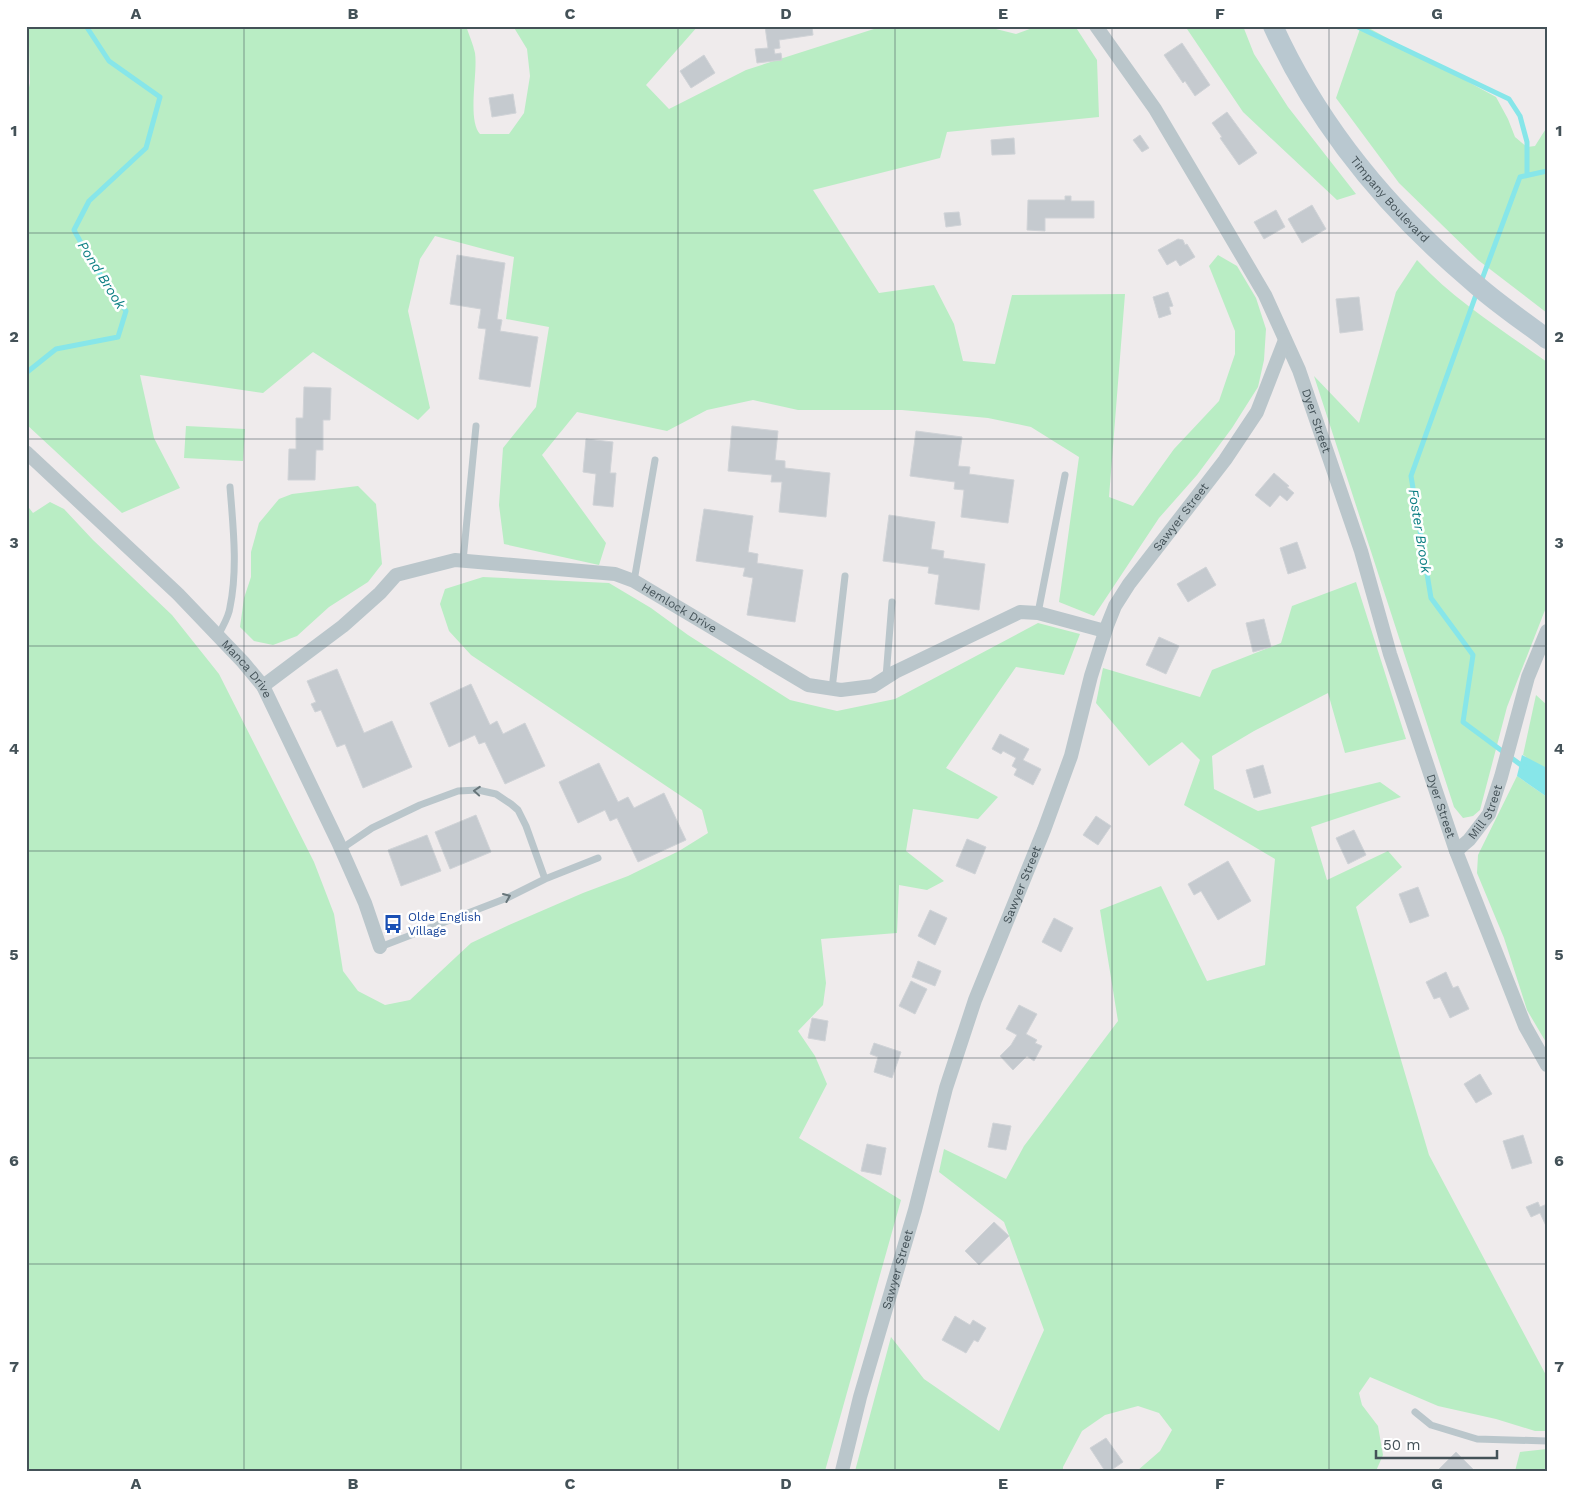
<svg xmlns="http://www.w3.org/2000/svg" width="1573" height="1497" viewBox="0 0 1573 1497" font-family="'Work Sans',sans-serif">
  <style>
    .green { fill: #b9edc4 }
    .water { fill: #87e6e9 }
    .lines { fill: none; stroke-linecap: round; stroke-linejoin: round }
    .stream { stroke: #87e6e9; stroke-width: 5 }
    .building { fill: #c5cacf; stroke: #d0d3d7 }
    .service { stroke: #bac6cb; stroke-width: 7 }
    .minor { stroke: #bac6cb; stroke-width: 14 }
    .secondary { stroke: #b9c8d0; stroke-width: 20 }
    .oneway { stroke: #67757a }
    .grid { fill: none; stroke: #445258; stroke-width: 1; stroke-opacity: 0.55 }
    .labels { text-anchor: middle; stroke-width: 5; stroke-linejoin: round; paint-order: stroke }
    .street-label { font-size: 12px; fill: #445258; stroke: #fff }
    .transit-label { font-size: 12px; fill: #164399; stroke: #fff; text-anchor: start }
    .water-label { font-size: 14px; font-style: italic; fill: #0f8085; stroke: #fff }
    .neatline { fill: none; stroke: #445258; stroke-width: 2 }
    .grid-label { font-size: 16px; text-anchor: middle; font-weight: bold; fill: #445258 }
  </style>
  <rect width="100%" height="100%" fill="#efebec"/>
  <path class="green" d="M26 26H466C469 35 473 44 475 53 478 73 467 120 480 134H509L524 113 530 76 527 49 513 26H698L646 85 669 109 746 70 877 28 888 26H984L1016 34 1038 26H1075L1097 60 1099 117 947 132 940 158 813 190 879 293 934 285 954 324 963 361 995 364 1012 295 1125 294 1109 497 1133 506 1174 449 1219 401 1235 354V331L1209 266 1218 255 1237 266 1256 298 1266 329 1264 360 1258 387 1232 428 1197 475 1159 518 1094 616 1059 602 1079 457 1031 427 988 418 902 410H798L753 400 707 410 667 431 577 412 542 455 606 543 599 565 504 544 499 505 503 448 536 407 549 327 506 319 514 257 435 236 420 259 408 311 430 408 418 420 313 352 263 393 140 375 154 438 180 488 122 513 26 424V101L30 83 29 44Z
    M1185 26H1243L1254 54 1288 107 1356 194 1337 200 1243 112Z
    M1361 26H1365L1496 97 1508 119 1515 137 1527 147 1535 146 1547 127V313L1478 260 1399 183 1336 98Z
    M1417 260C1454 300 1502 330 1547 362V605L1507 707 1480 810 1473 816 1463 818 1454 807 1314 376 1359 423 1396 292Z
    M186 426 245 429 243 461 184 458Z
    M358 486 376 504 382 564 368 582 329 607 297 636 273 645 254 641 240 627 244 598 251 577V552L259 523 279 499 292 494Z
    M50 502 64 509 93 540 172 615 219 674 314 862 334 914 343 971 358 991 385 1005 410 1000 471 943 509 925 583 893 628 876 679 851 708 833 702 810 471 655 449 631 440 604 445 589 483 577 609 583 651 608 688 635 790 700 837 711 895 699 1038 623 1080 634 1064 675 1016 667 946 768 998 797 978 819 913 809 906 851 944 881 927 890 899 885 897 933 821 939 826 983 823 1005 798 1031 815 1056 827 1084 799 1138 901 1200 825 1471H26V504L33 513Z
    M1356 582 1406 739 1345 753 1328 693 1254 731 1212 756 1214 789 1258 811 1380 782 1401 797 1311 827 1327 880 1388 851 1402 867 1356 907 1429 1155 1547 1377 1546 1431H1535L1496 1419 1438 1406 1370 1377 1359 1393 1362 1405 1378 1426 1383 1455 1376 1471H1137L1160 1451 1172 1430 1159 1413 1138 1406 1105 1415 1082 1431 1063 1467V1471H855L891 1337 924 1379 999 1431 1044 1330 1004 1222 939 1172 944 1149 1006 1179 1024 1146 1118 1021 1100 910 1161 886 1207 981 1265 965 1275 859 1184 805 1200 760 1182 742 1149 766 1096 703 1103 668 1200 697 1212 670 1281 643 1292 606Z
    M1536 695 1547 705V785L1525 756 1523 755Z
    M1517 776 1547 797V1044L1527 1010 1504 938 1477 873 1478 855Z
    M1547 1449V1471H1515L1520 1452Z"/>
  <path class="water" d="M1522 755 1547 768V797L1517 776Z"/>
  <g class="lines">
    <path class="stream" d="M1356 26 1509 99 1520 116 1527 142V175
      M1481 282 1520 177 1547 171
      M1477 292 1411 476 1431 598 1473 655 1463 722 1525 768
      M26 373 56 349 118 337 126 311 91 261 74 230 89 201 146 148 160 97 109 61 86 26"/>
  </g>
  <path class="building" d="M765 26H812L813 35 779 40 780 48 774 49 775 54 781 53 782 60 757 63 755 49 768 48Z
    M1182 43 1210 85 1195 96 1185 81 1183 83 1164 55Z
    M704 55 715 73 691 88 680 71Z
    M513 94 516 113 492 117 489 98Z
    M1227 112 1257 153 1239 165 1220 138 1222 137 1212 123Z
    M1140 135 1149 148 1142 152 1133 140Z
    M1014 138 1015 154 992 155 991 140Z
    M1065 196H1071V201H1094V218H1045V231L1027 230 1028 200H1065Z
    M1312 205 1326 229 1302 243 1288 219Z
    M1276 210 1285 227 1264 239 1254 222Z
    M959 212 961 225 946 227 944 213Z
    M1178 239 1183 240 1185 245 1187 244 1195 257 1180 266 1176 260 1167 265 1158 250Z
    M457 255 505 263 497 319 502 320 500 331 538 337 530 387 479 379 486 329 478 328 481 309 450 304Z
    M1168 292 1173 306 1169 307 1171 314 1159 318 1153 297Z
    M1359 297 1363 330 1340 333 1336 299Z
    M304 387 331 388 330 420H323V450H316L315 480H288L289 449H296V418H303Z
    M732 426 778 431 775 460 785 461V468L830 473 826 517 779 512 782 482H771L772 475 728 471Z
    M916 431 962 437 958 466 970 467 969 474 1014 480 1008 523 961 517 964 490 954 489 955 482 910 476Z
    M586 439 613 442 610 473H616L613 507 593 505 596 474 583 472Z
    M1274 473 1289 486 1287 487 1294 493 1287 501 1280 495 1270 507 1255 495Z
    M704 509 753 516 748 552 758 554 757 563 803 570 795 622 747 615 753 578 743 576 745 568 696 561Z
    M889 515 935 522 931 549 944 551 943 558 985 564 979 610 935 604 939 575 928 573 929 567 883 561Z
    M1297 542 1306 568 1288 574 1280 548Z
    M1206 567 1216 585 1188 602 1177 584Z
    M1264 619 1271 647 1253 652 1246 623Z
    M1159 637 1179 646 1166 674 1146 665Z
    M337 669 364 733 392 721 412 767 363 788 345 744 337 747 321 710 315 712 311 704 316 702 307 681Z
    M471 684 490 725 497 721 503 734 525 723 545 766 505 784 485 742 479 744 475 735 449 747 430 703Z
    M1000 734 1029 749 1023 760 1041 769 1033 785 1014 775 1017 769 1012 766 1016 758 1003 751 1001 754 992 749Z
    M599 763 618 802 628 797 634 808 664 793 686 840 638 862 617 818 610 821 605 810 578 823 559 782Z
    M1263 765 1271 793 1254 798 1246 770Z
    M476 815 491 852 450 869 435 832Z
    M1096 816 1111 826 1098 845 1083 835Z
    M1354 830 1366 855 1348 864 1336 838Z
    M427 835 441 871 401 886 388 850Z
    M967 839 986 847 975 874 956 866Z
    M1228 861 1251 901 1218 920 1201 891 1194 895 1188 884Z
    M1418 887 1429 916 1410 923 1399 894Z
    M930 910 947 918 935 945 918 936Z
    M1054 918 1073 928 1061 952 1042 942Z
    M918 961 941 971 935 986 912 977Z
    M1446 972 1453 988 1458 986 1469 1009 1450 1018 1440 997 1434 999 1426 982Z
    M911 981 927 989 915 1014 899 1006Z
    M1019 1005 1037 1014 1026 1034 1037 1040 1035 1043 1042 1046 1034 1061 1027 1056 1013 1070 1000 1056 1011 1045 1017 1035 1006 1029Z
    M812 1018 828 1021 825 1041 808 1038Z
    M874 1043 901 1052 892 1078 874 1072 878 1057 870 1054Z
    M1480 1074 1492 1094 1476 1103 1464 1084Z
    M993 1123 1011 1126 1006 1150 988 1147Z
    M1523 1135 1532 1163 1512 1169 1503 1141Z
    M867 1144 886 1148 881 1175 861 1171Z
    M1538 1202 1540 1207 1547 1204V1228L1540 1213 1531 1217 1526 1207Z
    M994 1222 1009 1236 979 1265 965 1251Z
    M955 1316 970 1325 973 1320 986 1328 978 1342 974 1340 966 1353 942 1340Z
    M1106 1438 1123 1462 1110 1471H1105L1090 1448Z
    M1456 1452 1474 1470 1437 1471Z"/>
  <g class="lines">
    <path class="service" d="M463 561 476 426
      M634 581 655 460
      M1038 613 1065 475
      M218 636C222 627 229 617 230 607 238 568 233 526 230 487
      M886 677 892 602
      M832 689 845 576
      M341 849 372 828 420 805 458 791 478 790 496 794 511 804 518 810 526 826 545 879 507 898 380 947
      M545 879 598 858
      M1415 1412 1431 1425 1477 1439 1547 1441"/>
    <g class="minor">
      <path id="s1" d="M1096 26 1155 109 1212 205 1265 295 1299 370 1361 551 1390 654 1456 851 1525 1026 1547 1065"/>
      <path id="s2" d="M26 452 178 594 243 662 263 686 338 842 365 903 380 947"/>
      <path id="s3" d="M263 686 343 626 380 593 396 575 455 560 615 574 634 581 808 685 841 690 873 686 895 672 1020 612 1038 613 1105 631"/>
      <path id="s4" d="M1456 851 1469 840 1489 814 1501 777 1528 677 1547 631"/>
      <path id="s5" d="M842 1471 860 1397 915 1210 946 1088 975 1000 1044 830 1071 756 1091 676 1107 626 1115 606 1129 584 1225 460 1257 412 1285 340"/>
    </g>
    <path class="secondary" id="s6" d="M1273 26C1318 125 1389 211 1472 281 1495 302 1522 320 1547 339"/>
  </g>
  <defs><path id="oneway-chevron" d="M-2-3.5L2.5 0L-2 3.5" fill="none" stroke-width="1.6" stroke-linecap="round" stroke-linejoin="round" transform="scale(1.25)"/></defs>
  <g class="oneway">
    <use href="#oneway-chevron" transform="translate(477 791) rotate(-176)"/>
    <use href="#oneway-chevron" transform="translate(507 897) rotate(-23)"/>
  </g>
  <path class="grid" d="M244 26V1471M461 26V1471M678 26V1471M895 26V1471M1112 26V1471M1329 26V1471M26 233H1547M26 439H1547M26 646H1547M26 851H1547M26 1058H1547M26 1264H1547"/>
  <defs>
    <g id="bus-bare" transform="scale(1.5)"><path d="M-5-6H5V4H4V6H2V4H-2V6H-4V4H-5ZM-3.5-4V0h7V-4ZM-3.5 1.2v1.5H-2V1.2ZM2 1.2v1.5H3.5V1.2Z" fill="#1a4fb4" stroke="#fff" stroke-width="2.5" paint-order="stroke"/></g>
  </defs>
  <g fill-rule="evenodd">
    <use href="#bus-bare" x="393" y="924"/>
  </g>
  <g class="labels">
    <g class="street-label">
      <text dy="4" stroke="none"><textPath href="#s6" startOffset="210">Timpany Boulevard</textPath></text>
      <text dy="4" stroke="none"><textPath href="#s1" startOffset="454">Dyer Street</textPath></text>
      <text dy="4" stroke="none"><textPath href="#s5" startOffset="1019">Sawyer Street</textPath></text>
      <text dy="4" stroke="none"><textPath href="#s3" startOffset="468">Hemlock Drive</textPath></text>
      <text dy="4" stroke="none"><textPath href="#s2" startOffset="310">Manca Drive</textPath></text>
      <text dy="4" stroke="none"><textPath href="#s1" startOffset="859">Dyer Street</textPath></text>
      <text dy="4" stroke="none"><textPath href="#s4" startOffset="50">Mill Street</textPath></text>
      <text dy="4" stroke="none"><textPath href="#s5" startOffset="614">Sawyer Street</textPath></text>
      <text dy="4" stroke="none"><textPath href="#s5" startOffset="209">Sawyer Street</textPath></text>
    </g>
    <g class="transit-label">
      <text x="408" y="921">Olde English<tspan x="408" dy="14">Village</tspan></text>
    </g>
    <g class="water-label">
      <text transform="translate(102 275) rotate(58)" y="5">Pond Brook</text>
      <text transform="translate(1420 531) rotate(81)" y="5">Foster Brook</text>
    </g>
  </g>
  <rect width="1573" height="1497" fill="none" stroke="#ffffff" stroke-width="55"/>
  <path d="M1376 1450v8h121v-8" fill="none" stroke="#445258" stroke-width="2.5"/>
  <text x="1383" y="1450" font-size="15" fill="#445258" stroke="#ffffff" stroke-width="4" paint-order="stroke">50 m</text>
  <rect x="28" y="28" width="1518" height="1442" class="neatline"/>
  <g class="grid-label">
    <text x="136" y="19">A</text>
    <text x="353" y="19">B</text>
    <text x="570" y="19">C</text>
    <text x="786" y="19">D</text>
    <text x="1003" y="19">E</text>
    <text x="1220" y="19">F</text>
    <text x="1437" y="19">G</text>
    <text x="14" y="136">1</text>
    <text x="1559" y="136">1</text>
    <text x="14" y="342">2</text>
    <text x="1559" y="342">2</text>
    <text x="14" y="548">3</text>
    <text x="1559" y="548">3</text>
    <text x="14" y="754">4</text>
    <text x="1559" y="754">4</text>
    <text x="14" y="960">5</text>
    <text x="1559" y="960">5</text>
    <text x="14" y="1166">6</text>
    <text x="1559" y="1166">6</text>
    <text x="14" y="1372">7</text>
    <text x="1559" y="1372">7</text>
    <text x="136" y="1489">A</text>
    <text x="353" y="1489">B</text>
    <text x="570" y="1489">C</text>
    <text x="786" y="1489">D</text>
    <text x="1003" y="1489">E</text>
    <text x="1220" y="1489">F</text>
    <text x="1437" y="1489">G</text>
  </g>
</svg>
